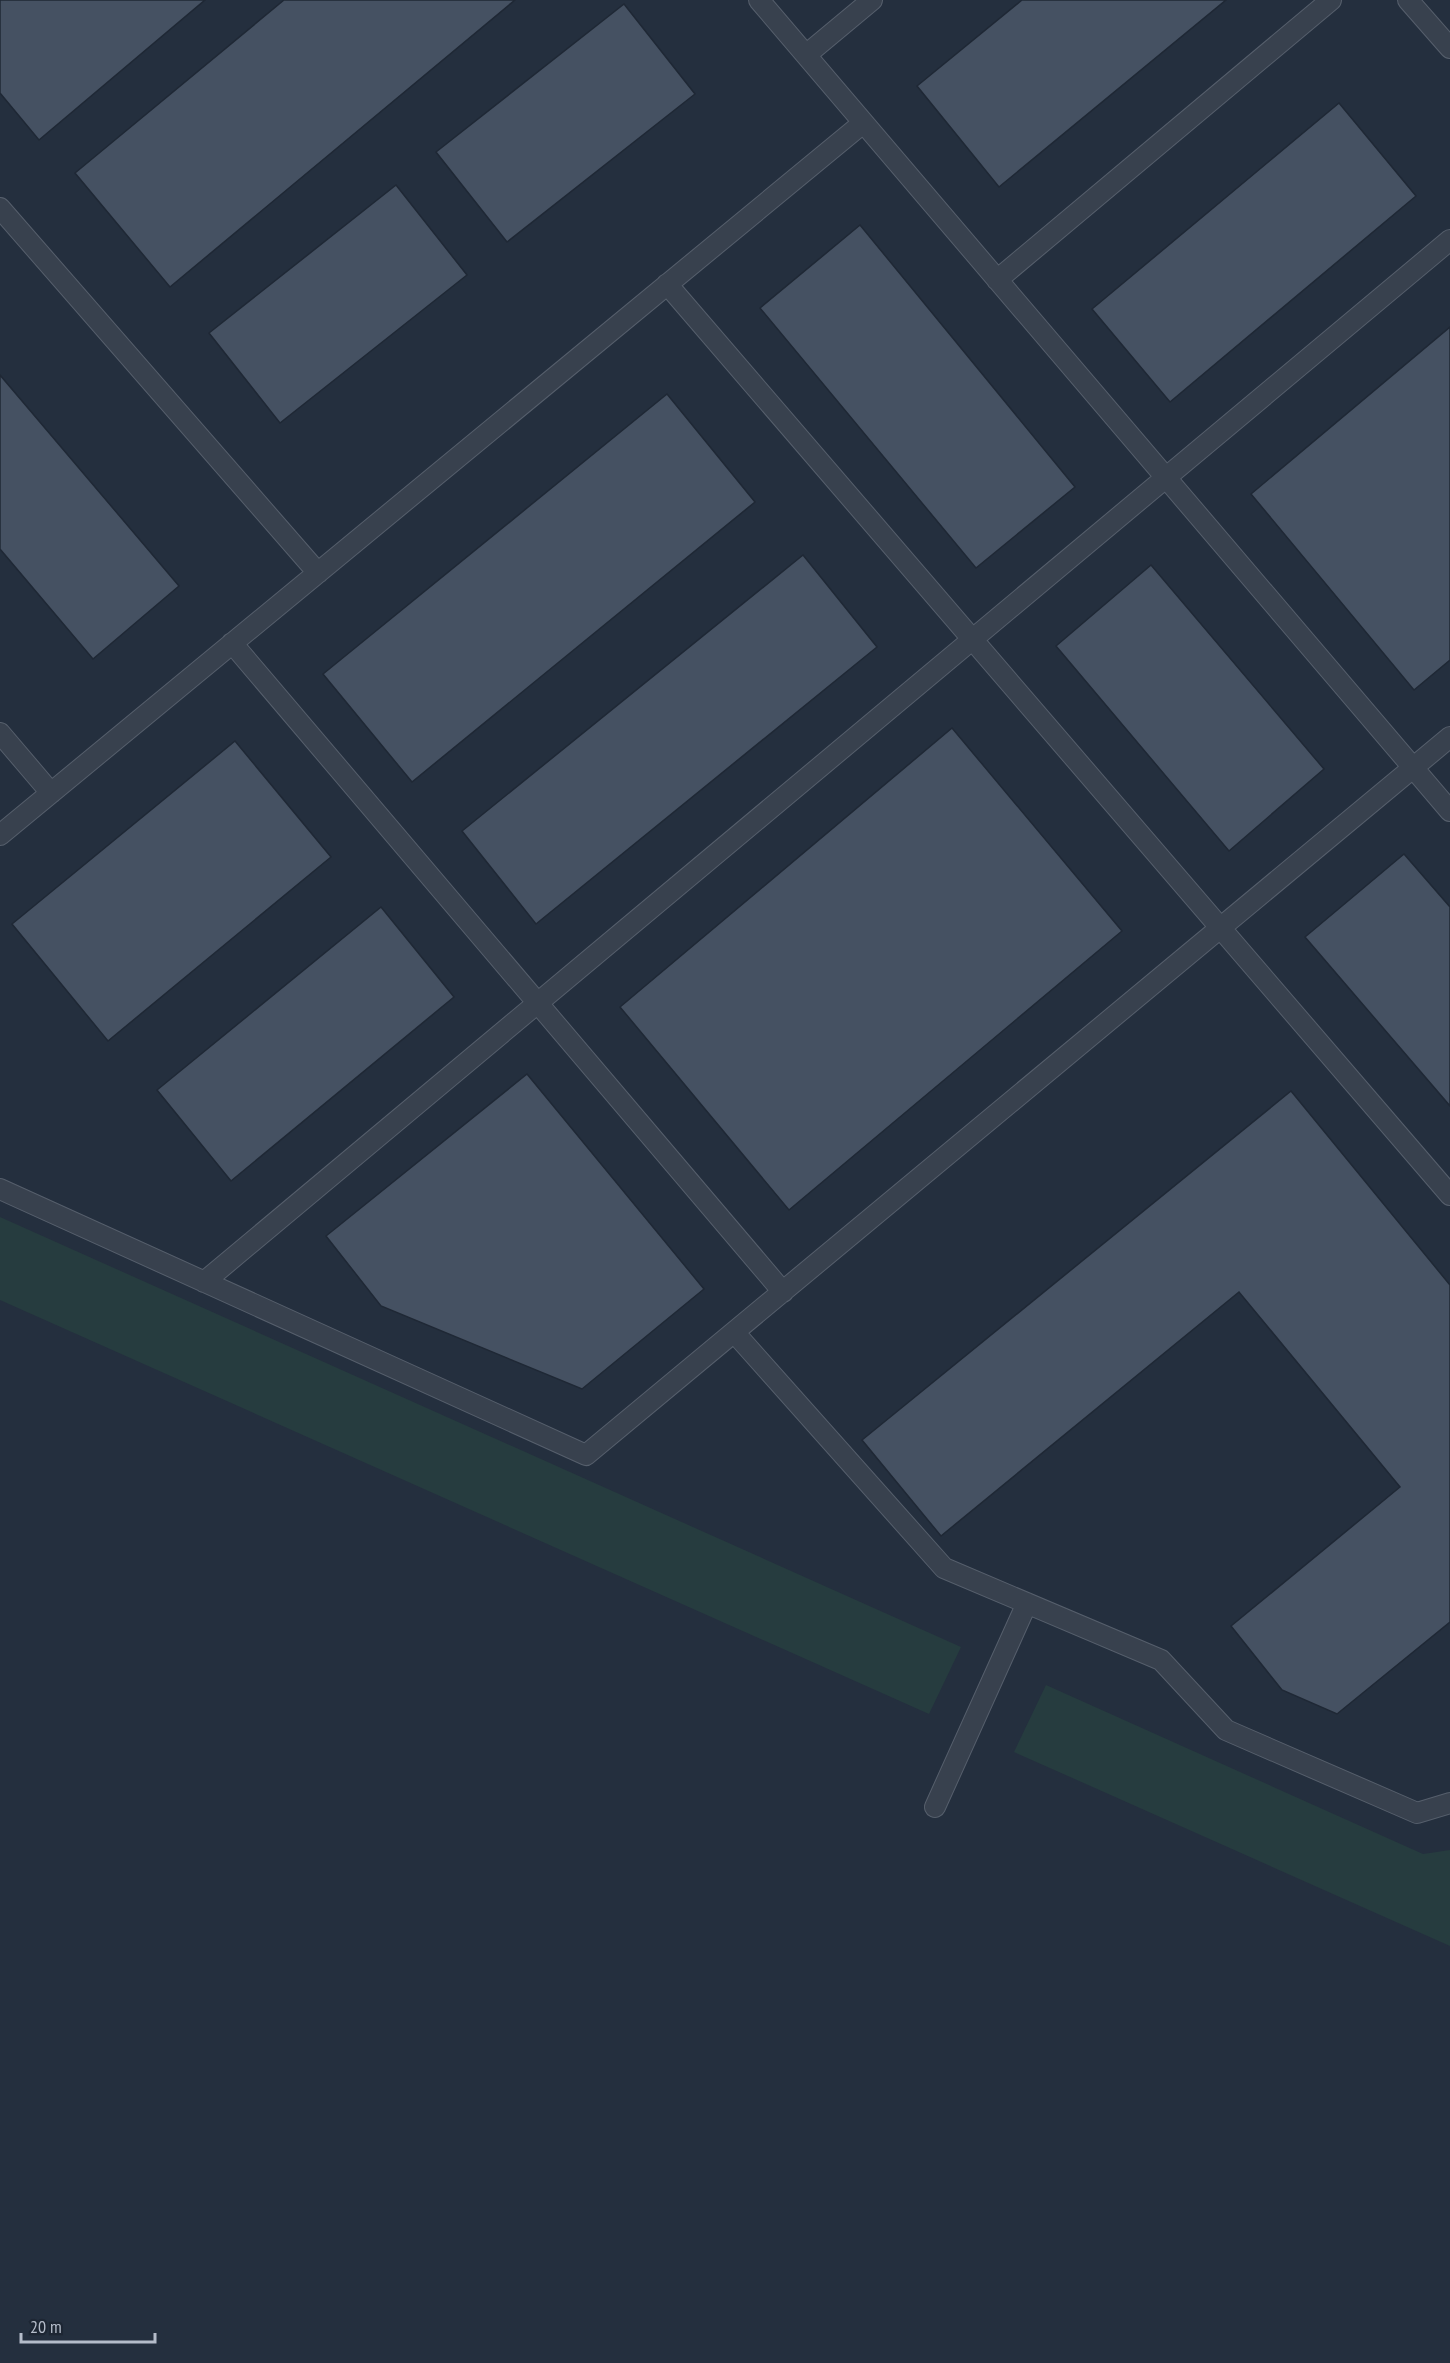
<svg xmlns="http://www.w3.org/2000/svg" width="1450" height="2363" viewBox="0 0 1450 2363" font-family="'PT Sans Narrow',sans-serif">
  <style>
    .green { fill: #263c3f }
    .building { fill: #455162; stroke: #1f2835; stroke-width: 1.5 }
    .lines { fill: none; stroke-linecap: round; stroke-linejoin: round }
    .service-casing { stroke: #565f6c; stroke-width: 22 }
    .service { stroke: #38414e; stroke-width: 20 }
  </style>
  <rect width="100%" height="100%" fill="#242f3e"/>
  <path class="green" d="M0 1217 961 1647 929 1714 0 1300Z
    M1046 1685 1423 1854 1450 1850V1946L1014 1752Z"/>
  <path class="building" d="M0 0H205L39 140 0 93Z
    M284 0H515L170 287 75 173Z
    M1022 0H1226L999 187 917 86Z
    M624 4 695 94 507 242 436 152Z
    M1339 103 1416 196 1170 402 1092 309Z
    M396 185 467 275 280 423 209 333Z
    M860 225 1075 487 976 568 760 308Z
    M1450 327V660L1414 690 1251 494Z
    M0 375 179 586 93 659 0 549Z
    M667 394 755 502 412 782 323 674Z
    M803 555 877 647 536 924 462 831Z
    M1151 565 1324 769 1229 851 1056 646Z
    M952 728 1122 931 789 1210 620 1007Z
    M235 741 331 857 108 1041 12 924Z
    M1404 854 1450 907V1106L1305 937Z
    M381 907 454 997 231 1181 157 1090Z
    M527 1074 704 1289 582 1389 381 1306 326 1236Z
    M1291 1091 1450 1285V1622L1337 1714 1282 1690 1231 1626 1400 1487 1239 1292 941 1536 862 1440Z"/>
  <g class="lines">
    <g class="service-casing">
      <path id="service" d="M759 0 1450 811
        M1408 0 1450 48
        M806 55 872 0
        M0 208 318 573
        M997 280 1331 0
        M667 284 1450 1195
        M232 643 783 1292
        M0 733 51 793
        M0 835 863 123
        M0 1189 586 1455 1450 737
        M204 1282 1450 240
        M734 1332 944 1568 1161 1660 1226 1730 1417 1813 1450 1803
        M935 1807 1027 1603"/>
    </g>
    <use href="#service" class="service"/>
  </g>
  <path d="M21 2333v9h134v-9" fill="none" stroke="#b4bcc9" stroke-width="3"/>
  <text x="30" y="2333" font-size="18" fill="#b4bcc9" stroke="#1d2633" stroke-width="4.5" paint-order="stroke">20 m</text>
</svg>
